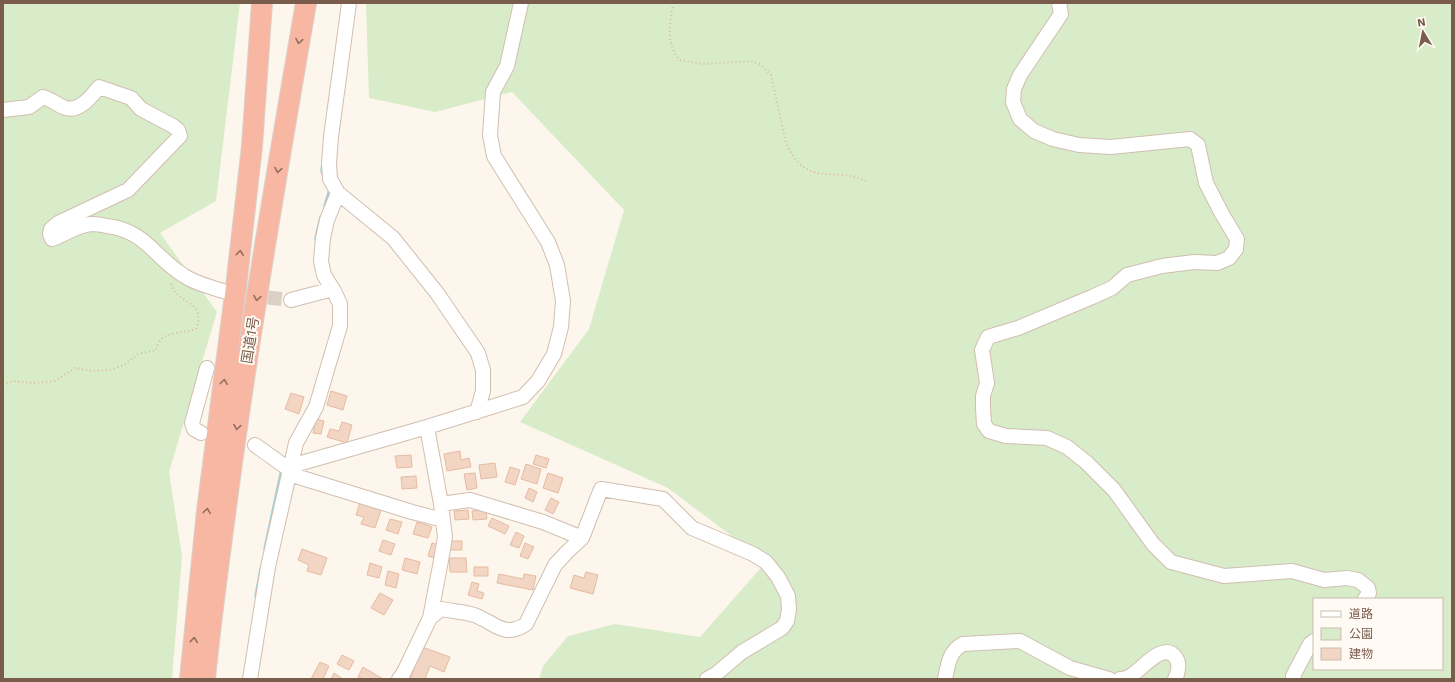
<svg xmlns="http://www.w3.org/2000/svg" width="1455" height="682" viewBox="0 0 1455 682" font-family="'Work Sans','Noto Sans JP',sans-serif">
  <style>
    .green { fill: #d8ecc9; fill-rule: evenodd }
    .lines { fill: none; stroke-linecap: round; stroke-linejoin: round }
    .stream { stroke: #a5d3da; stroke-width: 3.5 }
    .building { fill: #f3d5c3; stroke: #e6bba3 }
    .minor-tunnel { stroke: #dcd0c4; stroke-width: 14; stroke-dasharray: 14 7; stroke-linecap: butt }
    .minor-casing { stroke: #d1beb0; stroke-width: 16 }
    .highway-casing { stroke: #dad1cd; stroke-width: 22 }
    .path { stroke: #d9b8a5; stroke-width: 2; stroke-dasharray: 1 3; stroke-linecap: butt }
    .minor { stroke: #fff; stroke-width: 14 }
    .highway { stroke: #f7b7a3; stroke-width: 20 }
    .oneway { stroke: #936e5e }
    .labels { text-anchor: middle; stroke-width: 4; stroke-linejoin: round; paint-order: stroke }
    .street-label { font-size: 14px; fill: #7a5c4d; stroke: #fffaf3 }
  </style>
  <rect width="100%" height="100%" fill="#fdf6ec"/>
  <path class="green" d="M3 3H240L216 201 160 233 217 312 169 472 182 556 172 679H3Z
    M366 3H1452V679H539L543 666 568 636 615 624 700 637 766 562 668 488 520 422 589 329 624 210 512 92 435 112 369 98ZM1314 599H1442V669H1314Z"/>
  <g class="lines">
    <path class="stream" d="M323 163 322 171 324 176
      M325 206 330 189
      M317 243 316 238 321 217
      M265 549 282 469
      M256 596 261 569"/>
  </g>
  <path class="building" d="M331 391 347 396 343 410 327 405Z
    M291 393 304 397 299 414 285 409Z
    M316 419 324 421 321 434 313 433Z
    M342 422 352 425 347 443 327 437 330 429 339 431Z
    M460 451 461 460 469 458 471 467 447 471 444 454Z
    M411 455 412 467 397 468 395 456Z
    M536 455 549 459 546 468 533 464Z
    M495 463 497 477 481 479 479 465Z
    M526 464 541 469 537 484 521 479Z
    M510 467 520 470 515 485 505 482Z
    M475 473 477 488 467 490 464 474Z
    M548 473 563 478 558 493 543 488Z
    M416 476 417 488 402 489 401 477Z
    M529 488 537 492 533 502 525 498Z
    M551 498 559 502 553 514 545 510Z
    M360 502 381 510 375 528 361 524 364 517 356 515Z
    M468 510 469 519 455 520 454 511Z
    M486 510 487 519 473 520 472 511Z
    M492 518 509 526 505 534 488 526Z
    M390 519 402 522 398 534 386 530Z
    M417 522 432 527 428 538 413 534Z
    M516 532 524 536 519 548 510 545Z
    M383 540 395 544 391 555 379 551Z
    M448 541H462V550H448Z
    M432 543 441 546 437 559 428 556Z
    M525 543 534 547 528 559 520 556Z
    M302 549 327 558 321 575 307 571 309 565 298 560Z
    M405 558 420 562 417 574 402 570Z
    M449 558H466L467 572H450Z
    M370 563 382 567 379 578 367 575Z
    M474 567H488V576H474Z
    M388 571 399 574 396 588 385 585Z
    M586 572 598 575 593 594 570 588 574 575 584 578Z
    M499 574 523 579 524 574 536 576 533 590 497 583Z
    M472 582 479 584 477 591 484 593 482 599 468 595Z
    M380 593 393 600 384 615 371 608Z
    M422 647 450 657 444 672 430 666 425 679H410Z
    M342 655 354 661 349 670 337 664Z
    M320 662 329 666 323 679H311Z
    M363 667 383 679H363L358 677Z
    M334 673 343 679H331Z"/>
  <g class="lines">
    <path class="minor-tunnel" d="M226 293 291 300"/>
    <g class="minor-casing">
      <path id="minor" d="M349 3 331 137 329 163 330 179 338 193 393 238 437 293 478 353 483 370V391L477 412
        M1059 3 1061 14 1020 75 1014 89 1013 102 1020 119 1034 131 1053 139 1079 145 1111 147 1190 139 1198 145 1206 183 1222 214 1237 239 1236 249 1229 258 1217 263 1194 262 1162 266 1127 275 1112 288 1092 297 1018 328 988 337 982 350 987 383 983 396V408L984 424 989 431 1006 436 1047 438 1067 447 1086 462 1114 490 1153 544 1171 562 1224 576 1292 571 1324 580 1347 578 1358 580 1368 588 1369 593 1365 599
        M3 110 29 107 43 97C51 99 56 104 63 107 78 114 91 97 99 87L131 98 141 109 173 126 178 130 180 136 128 190 58 223 51 229 50 234 52 239C67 234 76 225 92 224 97 224 103 225 107 226 146 231 154 257 183 275 195 284 212 287 226 292
        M291 300 333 289
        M427 427 441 504 445 537 440 566 430 618
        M201 433 194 429 192 423 207 368
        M255 445 290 470
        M291 466 427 427 523 397 538 381 554 354 561 327 563 301 557 265 548 242 494 156 490 135 493 92 507 66 521 3
        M289 474 412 512 443 520
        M441 504 470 500 543 522 582 538
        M250 679 268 567 296 443 316 407 340 326V304L335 293 324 275 321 261 323 238 327 220 338 193
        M399 679 403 674 430 618 441 609C452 611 464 612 474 615 494 622 504 639 526 624L555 565 567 552 582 538 601 489 663 499 692 528 753 554 766 562 778 577 788 596 789 610 787 621 782 628 742 652 716 674 707 679
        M945 679C948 665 949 651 963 644L1020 641 1070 668 1109 679
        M1120 679C1125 679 1128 678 1132 675 1142 669 1164 640 1176 658 1180 664 1178 673 1175 679
        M1294 679 1293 676 1310 644 1314 641"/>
    </g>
    <g class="highway-casing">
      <path id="highway" d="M190 679 207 511 236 287 252 146 262 3
        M205 679C211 616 220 554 228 492 250 328 278 166 306 3"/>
    </g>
    <path class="path" d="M673 3C670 27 665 39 679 60L704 64 750 61 760 64 771 75 786 143C808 191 835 164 868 182
      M3 385 13 381 34 383 55 381 75 368 92 371 110 370 124 365 138 354 156 350C157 347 159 341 162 338 168 333 187 332 196 329 208 299 174 305 171 282"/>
    <use href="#minor" class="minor"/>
    <use href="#highway" class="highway"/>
  </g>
  <defs><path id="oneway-chevron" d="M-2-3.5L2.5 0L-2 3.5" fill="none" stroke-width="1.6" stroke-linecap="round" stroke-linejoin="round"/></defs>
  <g class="oneway">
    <use href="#oneway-chevron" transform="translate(299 41) rotate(99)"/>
    <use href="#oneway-chevron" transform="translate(278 170) rotate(99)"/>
    <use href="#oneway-chevron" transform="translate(240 253) rotate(-84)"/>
    <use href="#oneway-chevron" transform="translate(257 298) rotate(99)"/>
    <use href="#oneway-chevron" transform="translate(224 382) rotate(-83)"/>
    <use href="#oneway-chevron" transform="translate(237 427) rotate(99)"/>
    <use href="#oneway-chevron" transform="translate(207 511) rotate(-83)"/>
    <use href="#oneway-chevron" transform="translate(194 640) rotate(-84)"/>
  </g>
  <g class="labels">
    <g class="street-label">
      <text transform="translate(250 340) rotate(-81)" y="5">国道1号</text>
    </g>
  </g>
  <rect width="1455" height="682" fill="none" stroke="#7a5c4d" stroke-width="8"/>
  <rect x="1313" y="598" width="130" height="72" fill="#fffaf3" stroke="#cabbb1"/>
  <rect x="1321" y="611" width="20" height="6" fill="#ffffff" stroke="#cabbb1"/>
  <text x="1349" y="618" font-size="12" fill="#7a5c4d">道路</text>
  <rect x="1321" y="628" width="20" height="12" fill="#d8ecc9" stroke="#cabbb1"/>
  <text x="1349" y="638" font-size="12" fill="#7a5c4d">公園</text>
  <rect x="1321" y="648" width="20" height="12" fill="#f3d5c3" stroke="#cabbb1"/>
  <text x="1349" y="658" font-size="12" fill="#7a5c4d">建物</text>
  <g transform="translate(1423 32) rotate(350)" stroke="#fffaf3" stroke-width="3" paint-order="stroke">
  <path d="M0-3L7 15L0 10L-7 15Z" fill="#7a5c4d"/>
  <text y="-6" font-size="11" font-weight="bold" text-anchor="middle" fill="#7a5c4d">N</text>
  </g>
</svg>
